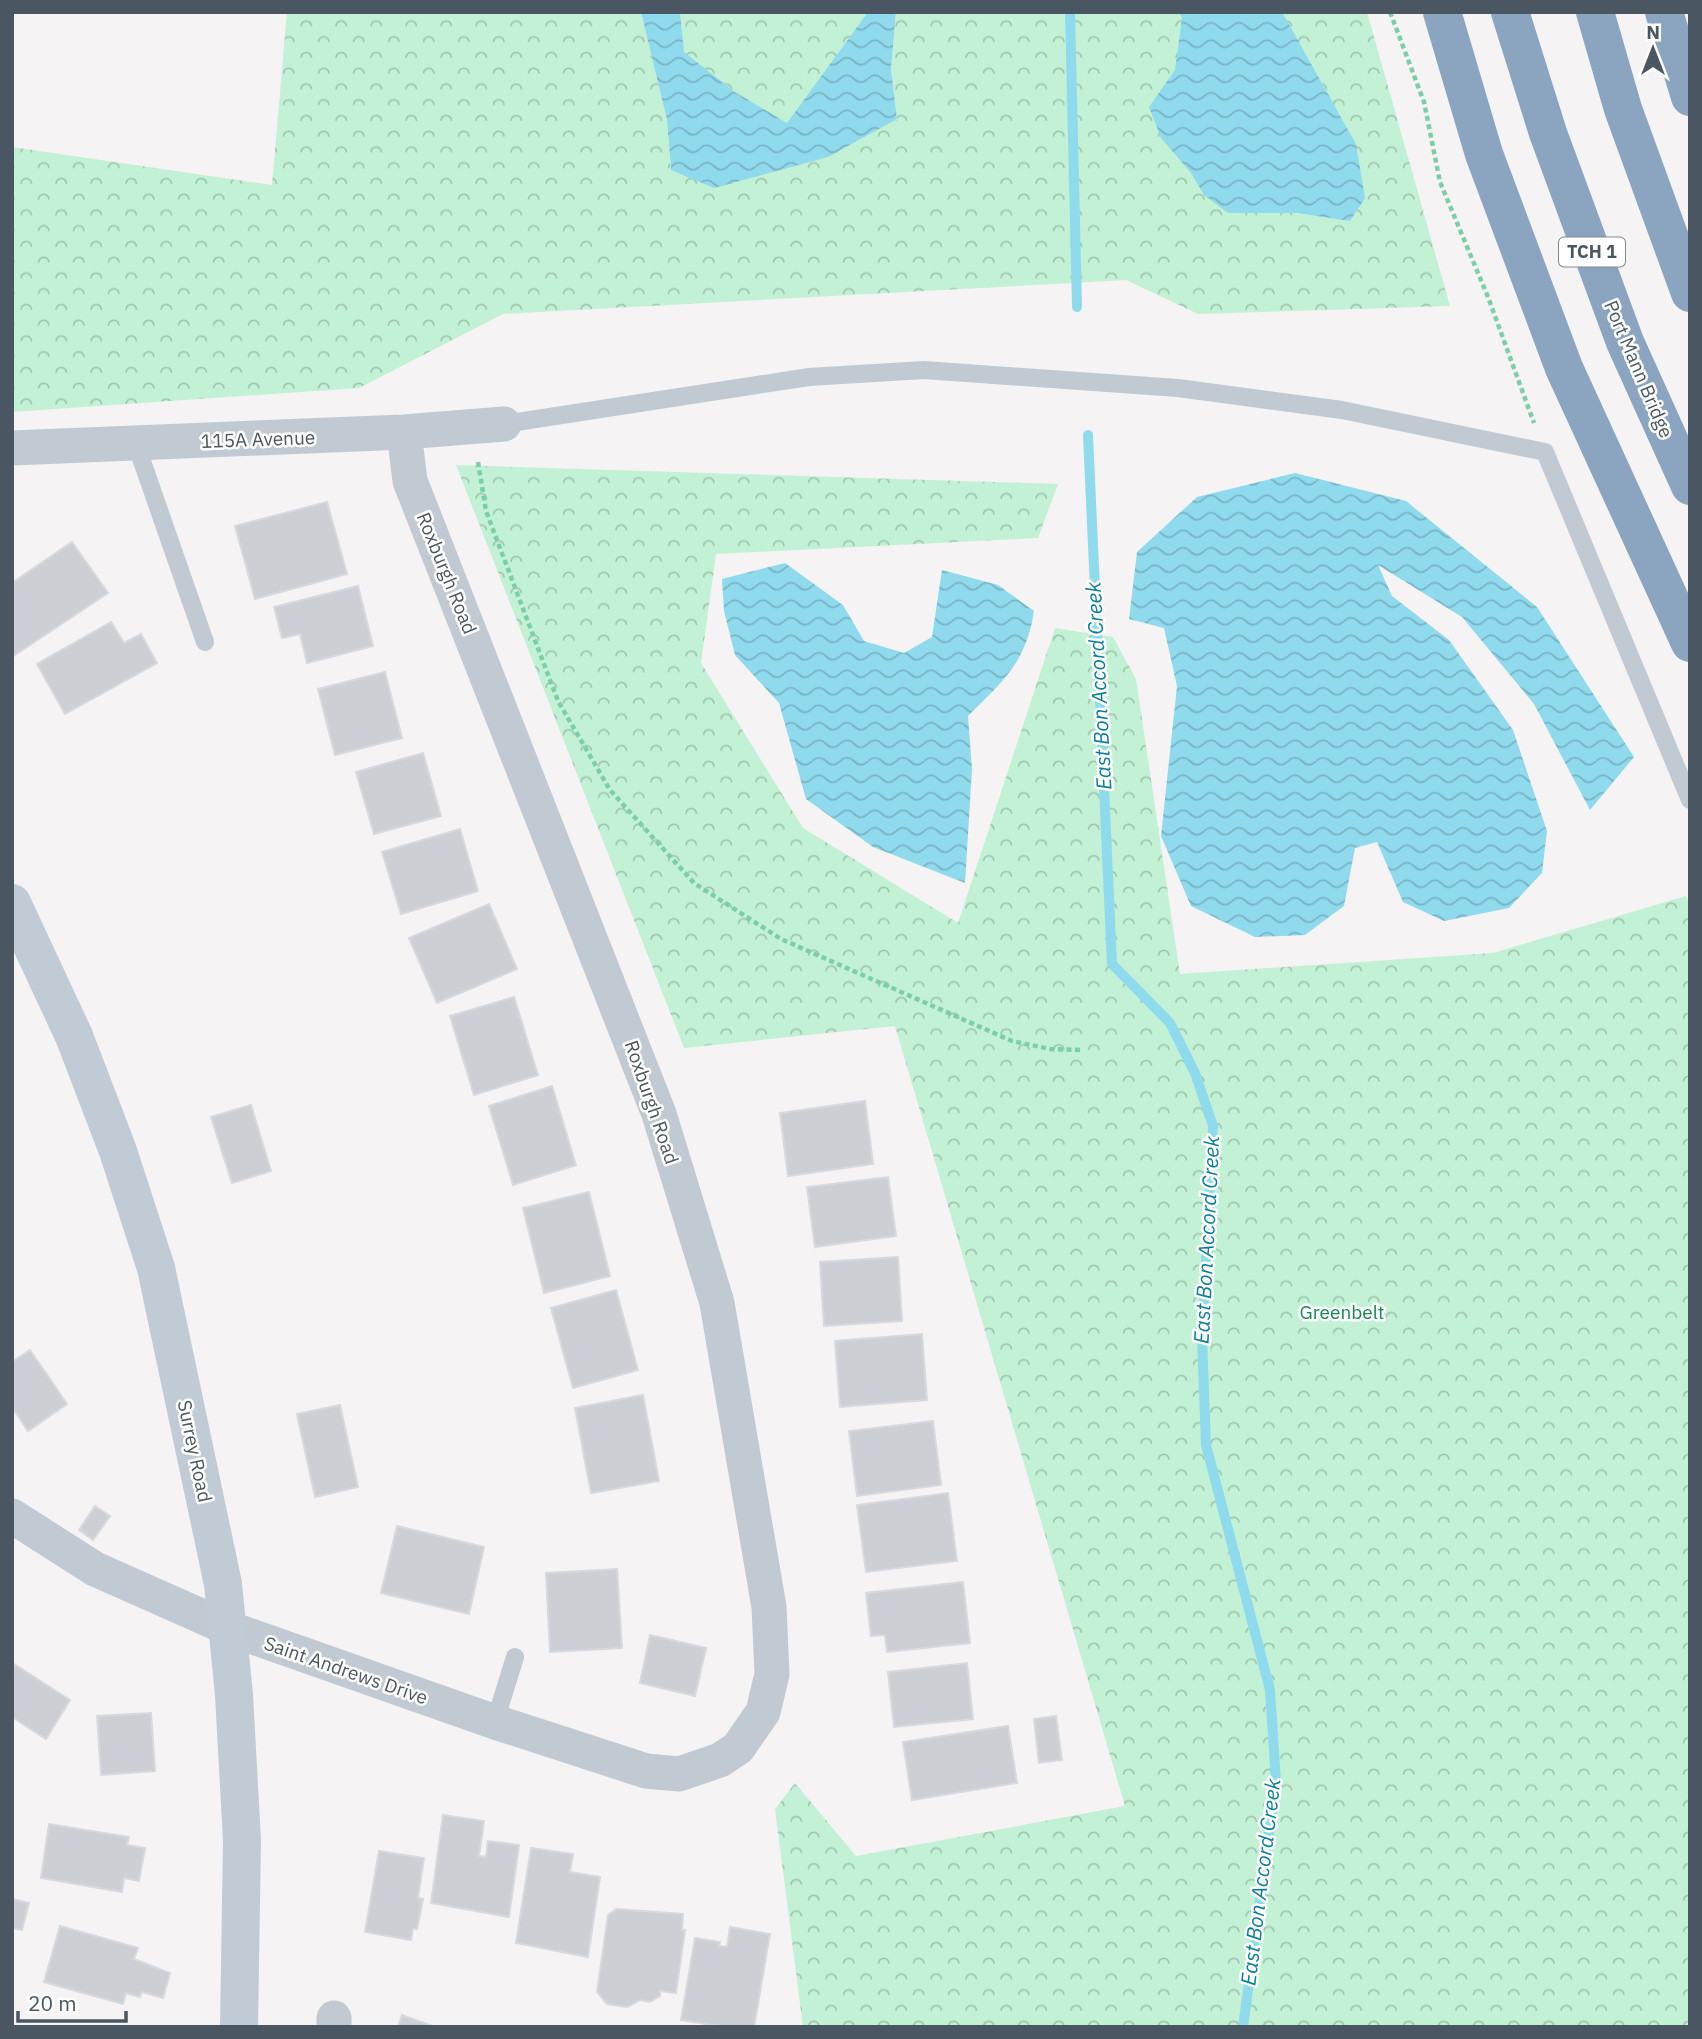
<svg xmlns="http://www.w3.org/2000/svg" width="1702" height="2039" viewBox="0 0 1702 2039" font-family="'IBM Plex Sans',sans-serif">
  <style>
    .forest { fill: url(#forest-crowns) }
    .water { fill: url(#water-waves) }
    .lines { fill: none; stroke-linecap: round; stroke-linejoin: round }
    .stream { stroke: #90daee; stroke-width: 10 }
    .building { fill: #cdcfd5; stroke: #d7d9de; stroke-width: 2 }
    .path { stroke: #7ad0a6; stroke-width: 4.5; stroke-dasharray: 5 3.5; stroke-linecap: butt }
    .lane { stroke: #c1cad2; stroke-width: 18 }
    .street { stroke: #c1cad2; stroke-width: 35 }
    .secondary { stroke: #c1cbd6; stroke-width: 38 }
    .highway { stroke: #8ba5c1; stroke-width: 38 }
    .labels { text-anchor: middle; stroke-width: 5; stroke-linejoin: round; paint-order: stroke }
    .shield { fill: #fff; stroke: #808990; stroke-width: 2 }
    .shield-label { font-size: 18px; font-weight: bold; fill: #4a5661 }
    .street-label { font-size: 19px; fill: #4a5661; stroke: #fff }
    .park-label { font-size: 19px; fill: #17864f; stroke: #fff }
    .water-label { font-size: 21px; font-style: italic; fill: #0c7c9b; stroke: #fff }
  </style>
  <defs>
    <pattern id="forest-crowns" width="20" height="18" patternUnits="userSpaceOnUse" patternTransform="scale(1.75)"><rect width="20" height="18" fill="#c3f1d5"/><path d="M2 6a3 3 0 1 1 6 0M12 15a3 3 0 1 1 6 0" fill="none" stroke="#a0c6b0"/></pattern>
    <pattern id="water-waves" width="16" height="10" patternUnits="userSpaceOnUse" patternTransform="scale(1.75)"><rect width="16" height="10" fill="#90daee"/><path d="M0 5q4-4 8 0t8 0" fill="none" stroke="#78b4c4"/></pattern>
  </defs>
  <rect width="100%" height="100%" fill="#f5f3f3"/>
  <path class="forest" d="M287 12H641L667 120 671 170 897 120 891 69 896 12H1367L1450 306 1198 314 1126 280 503 314 359 388 12 412V147L272 185Z
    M680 12H868L787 124 735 92 683 52Z
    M456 465 1058 484 1038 538 716 554 701 663 803 828 958 923 1055 628 1113 637 1136 679 1180 974 1493 953 1686 896 1690 905V2027H803L775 1809 795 1783 856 1856 1125 1806 895 1026 684 1048Z"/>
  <path class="water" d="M641 12H680L684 52 735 92 787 123 868 12H896L891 69 897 119 828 157 714 188 671 170 667 120Z
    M1179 12H1282L1356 144 1365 198 1350 221 1297 213H1228L1204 195 1191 173 1161 138 1149 107 1175 70 1182 18Z
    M1295 473 1406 501 1537 607 1634 757 1590 810 1534 704 1462 617 1378 565 1392 596 1449 640 1513 730 1547 831 1542 873 1509 908 1444 921 1403 902 1377 842 1355 848 1344 906 1305 935 1255 937 1191 906 1161 836 1177 686 1164 628 1129 619 1137 552 1197 497Z
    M785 563 843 605 864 641 904 653 932 637 942 570 998 585 1034 611C1026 663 1003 681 968 716L972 769 965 883 873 847 806 799 779 703 735 655 724 611 722 579Z"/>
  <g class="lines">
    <path class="stream" d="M1070 12 1077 307
      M1088 435 1112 964 1170 1023 1195 1073 1213 1126 1202 1337 1206 1445 1270 1690 1276 1782 1243 2027"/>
  </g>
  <path class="building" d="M327 502 347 574 255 599 235 526Z
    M72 542 108 593 12 657V583Z
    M358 586 373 646 307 663 300 634 282 638 274 607Z
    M111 622 124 643 141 634 157 663 65 714 37 664Z
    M385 672 402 738 335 755 318 689Z
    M423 753 441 816 374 834 356 772Z
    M460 829 478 891 401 914 382 852Z
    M489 904 517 969 437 1003 409 938Z
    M514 997 538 1075 474 1095 450 1016Z
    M552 1086 576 1165 513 1185 489 1106Z
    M865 1101 873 1164 788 1176 780 1113Z
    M251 1105 271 1171 232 1183 211 1117Z
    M888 1177 896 1236 815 1247 807 1187Z
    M589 1192 610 1276 544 1293 523 1208Z
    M898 1257 902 1321 824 1326 820 1262Z
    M616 1290 638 1370 573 1388 551 1308Z
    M922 1334 927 1400 840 1407 835 1341Z
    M30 1350 67 1404 28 1431 12 1407V1362Z
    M643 1395 659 1481 591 1493 575 1408Z
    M340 1405 358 1487 315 1497 297 1414Z
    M933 1421 941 1485 857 1496 849 1431Z
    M948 1493 957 1561 866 1572 857 1505Z
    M95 1506 110 1516 93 1540 79 1530Z
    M397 1526 484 1547 469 1614 381 1593Z
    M617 1569 622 1648 550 1652 546 1573Z
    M963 1582 970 1643 887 1652 885 1635 871 1636 866 1593Z
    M650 1635 706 1648 695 1696 640 1683Z
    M967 1663 973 1719 894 1727 888 1672Z
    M14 1664 70 1700 46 1739 12 1717Z
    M151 1713 155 1771 101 1775 97 1716Z
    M1056 1716 1062 1760 1039 1763 1034 1719Z
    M1008 1726 1017 1783 912 1800 903 1742Z
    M443 1815 484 1821 479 1856 486 1857 488 1841 519 1845 509 1917 431 1903Z
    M49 1824 129 1837 127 1845 145 1848 139 1881 124 1878 122 1892 41 1878Z
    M531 1848 573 1854 570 1872 600 1877 588 1957 516 1943Z
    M379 1851 424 1858 418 1898 423 1899 417 1929H413L411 1940 365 1932Z
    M12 1899 29 1903 22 1930 12 1928Z
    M616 1909 683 1914 682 1930H685L676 1993 660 1991V1996L650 2002 640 2000 627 2007 607 2004 597 1992 608 1915Z
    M60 1926 138 1948 134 1959 170 1973 163 1998 142 1992 140 1997 126 1993 123 2004 44 1982Z
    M730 1927 770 1934 754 2027H724L681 2020 695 1938 720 1942 719 1946 727 1947Z
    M402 2015 435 2027H398Z"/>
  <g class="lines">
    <path class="path" d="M1390 12 1424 102 1440 182 1488 297 1534 423
      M478 462 486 511 558 701 610 790 694 883 781 939 1012 1041 1050 1049 1080 1050"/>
    <path class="lane" d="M504 424 809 377 924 370 1178 388 1342 410 1545 452 1690 800
      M136 444 205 642
      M495 1722 515 1657"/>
    <path class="street" d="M12 448 404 432 504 424
      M12 1516 95 1569 228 1628 495 1722 646 1771 679 1774 720 1760 738 1748 763 1712 772 1674 769 1607 717 1303 659 1114 410 481 404 432
      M334 2027V2018"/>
    <path class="secondary" d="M12 903 74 1036 118 1151 156 1268 223 1584 234 1695 242 1840 239 2027"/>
    <path class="highway" d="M1442 12 1484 154 1564 368 1690 643
      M1510 12 1548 133 1625 342 1690 486
      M1595 12 1623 109 1690 293
      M1664 12 1690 97"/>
  </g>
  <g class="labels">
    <rect class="shield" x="1559" y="237.5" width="66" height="29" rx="5"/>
    <g class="shield-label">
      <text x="1592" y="258">TCH 1</text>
    </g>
    <g class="street-label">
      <text transform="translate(1639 369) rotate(67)" y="7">Port Mann Bridge</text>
      <text transform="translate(258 439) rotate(-2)" y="7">115A Avenue</text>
      <text transform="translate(447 573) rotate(68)" y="7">Roxburgh Road</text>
      <text transform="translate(652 1102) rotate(71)" y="7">Roxburgh Road</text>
      <text transform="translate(195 1451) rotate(78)" y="7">Surrey Road</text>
      <text transform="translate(346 1670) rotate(19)" y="7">Saint Andrews Drive</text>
    </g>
    <g class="park-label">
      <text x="1342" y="1319">Greenbelt</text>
    </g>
    <g class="water-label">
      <text transform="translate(1099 686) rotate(-93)" y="7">East Bon Accord Creek</text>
      <text transform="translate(1207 1240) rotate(-87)" y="7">East Bon Accord Creek</text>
      <text transform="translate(1261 1882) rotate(-83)" y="7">East Bon Accord Creek</text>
    </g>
  </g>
  <rect width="1702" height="2039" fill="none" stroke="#4a5661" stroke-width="28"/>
  <g transform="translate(1653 49)" stroke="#ffffff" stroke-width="5" paint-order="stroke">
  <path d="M0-5L12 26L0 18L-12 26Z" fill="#4a5661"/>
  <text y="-10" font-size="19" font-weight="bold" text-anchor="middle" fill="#4a5661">N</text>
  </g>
  <path d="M18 2011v10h108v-10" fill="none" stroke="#4a5661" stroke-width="3.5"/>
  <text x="28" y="2011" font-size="21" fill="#4a5661" stroke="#ffffff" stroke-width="5" paint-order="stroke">20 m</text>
</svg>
